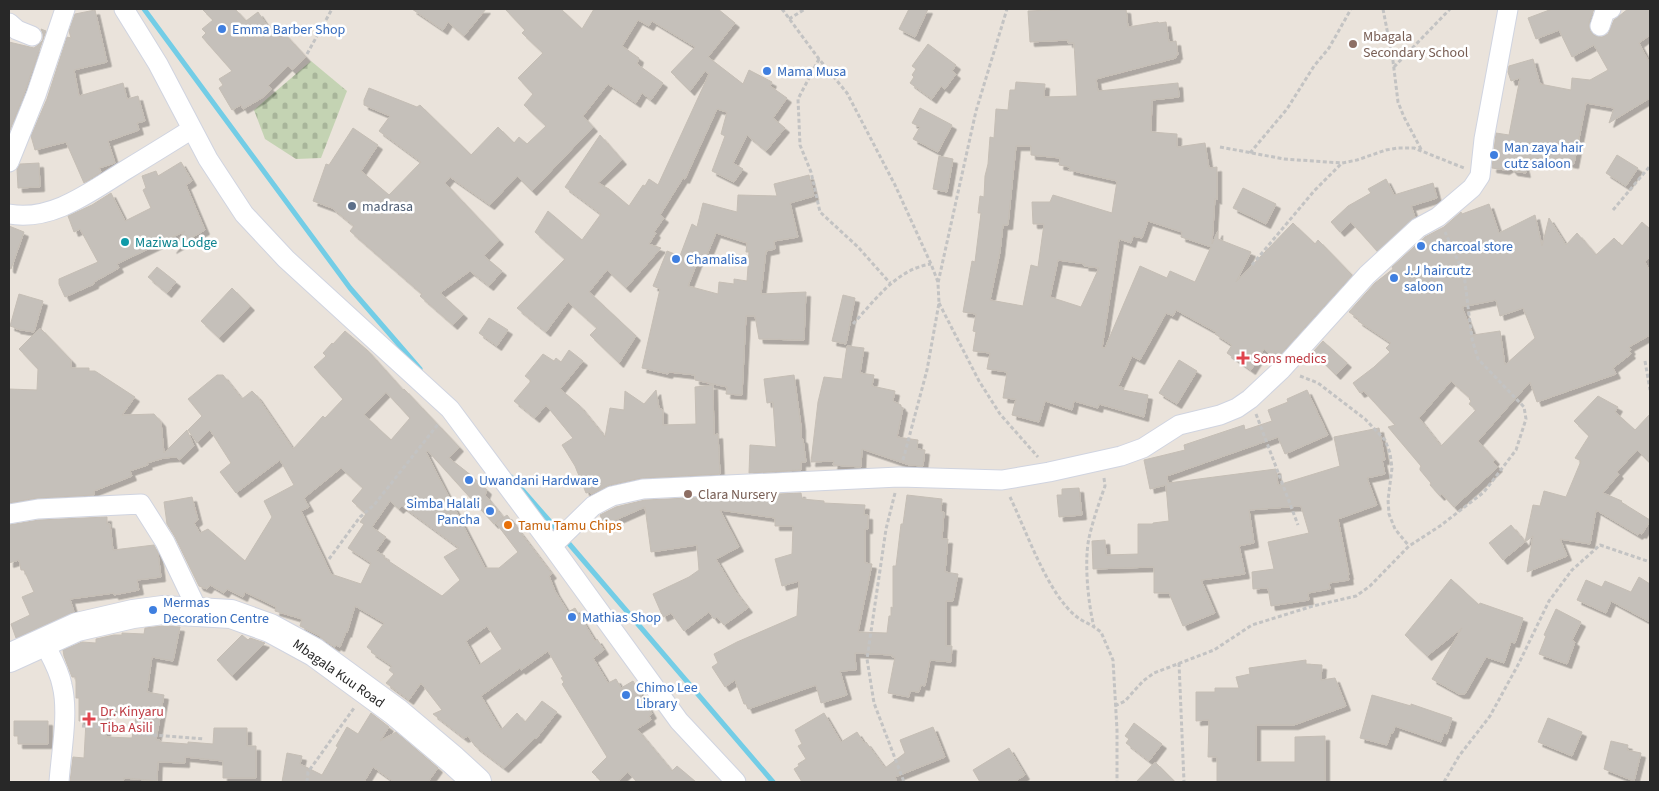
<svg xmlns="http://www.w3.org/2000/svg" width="1659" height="791" viewBox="0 0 1659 791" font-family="'Source Sans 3',sans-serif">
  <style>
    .cemetery { fill: url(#cemetery-stones) }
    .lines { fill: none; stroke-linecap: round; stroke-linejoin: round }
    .stream { stroke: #73cde6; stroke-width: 5 }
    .building { fill: #c5c0ba; stroke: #c5beb5; fill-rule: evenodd; filter: url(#shadow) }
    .street-casing { stroke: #d0d4e0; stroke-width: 21 }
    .secondary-casing { stroke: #d0d4e0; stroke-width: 30 }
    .path { stroke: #c3c3c3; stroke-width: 3; stroke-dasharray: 4 2.5; stroke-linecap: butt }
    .street { stroke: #fff; stroke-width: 19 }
    .secondary { stroke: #fff; stroke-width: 28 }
    .shop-dot { fill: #3f7fe0; stroke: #fff; stroke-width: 2 }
    .education-dot { fill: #8d6e63; stroke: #fff; stroke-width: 2 }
    .service-dot { fill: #5c6f8a; stroke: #fff; stroke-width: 2 }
    .culture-dot { fill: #0f9aa8; stroke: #fff; stroke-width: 2 }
    .health-dot { fill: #e0444e; stroke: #fff; stroke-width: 2 }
    .food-dot { fill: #e8710a; stroke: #fff; stroke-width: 2 }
    .labels { text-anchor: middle; stroke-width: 5; stroke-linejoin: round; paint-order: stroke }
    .shop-label { font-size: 14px; fill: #366cbe; stroke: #fff; text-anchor: start }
    .education-label { font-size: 14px; fill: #785e54; stroke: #fff; text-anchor: start }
    .service-label { font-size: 14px; fill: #4e5e75; stroke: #fff; text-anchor: start }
    .culture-label { font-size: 14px; fill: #0d838f; stroke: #fff; text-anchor: start }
    .health-label { font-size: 14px; fill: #be3a42; stroke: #fff; text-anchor: start }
    .food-label { font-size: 14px; fill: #c56008; stroke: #fff; text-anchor: start }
    .street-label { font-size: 14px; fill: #282828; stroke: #fff }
  </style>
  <defs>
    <pattern id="cemetery-stones" width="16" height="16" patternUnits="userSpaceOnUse" patternTransform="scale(1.25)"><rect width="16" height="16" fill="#c4d3b3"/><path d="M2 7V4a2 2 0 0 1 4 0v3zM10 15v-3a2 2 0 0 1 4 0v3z" fill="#a8b59a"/></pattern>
    <filter id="shadow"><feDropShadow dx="4.5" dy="4.5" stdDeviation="0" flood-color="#0004"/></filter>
  </defs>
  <rect width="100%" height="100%" fill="#eae3db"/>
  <path class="cemetery" d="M311 61 347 91 321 158 296 159 265 139 254 110Z"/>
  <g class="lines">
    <path class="stream" d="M144 9 350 288 420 369
      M511 477 560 533
      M565 539 773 782"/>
  </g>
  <path class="building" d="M202 9H235L246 21 258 12 272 33 275 30 279 34 282 31 306 57 292 70 288 66 268 86 272 89 262 98 243 109 241 105 232 110 219 88 223 85 219 79 232 71 202 37 206 33 202 29 213 20Z
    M412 9H486L464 36 448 22 443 30Z
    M505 9H561L582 29 594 9H718L735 23 708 57 743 84 749 70 772 82 770 86 787 98 773 118 785 128 766 151 747 135 733 163 743 169 734 182 712 171 725 136 721 134 727 112 717 109 685 179 683 178 660 215 664 218 654 232 656 233 649 244 661 248 626 288 607 270 589 292 636 336 619 363 590 335 597 328 568 302 546 332 517 308 565 259 535 232 548 211 582 240 601 214 565 187 600 135 622 160 598 183 609 189 629 206 643 185 645 186 649 179 658 185 709 74 705 71 690 91 671 72 695 47 652 21 649 26 638 20 622 46 639 58 637 64 663 83 651 100 642 93 636 103 608 84 583 116 593 127 532 191 517 176 490 205 450 177 445 183 499 240 484 256 502 271 489 286 470 271 440 293 463 314 453 325 420 296 422 294 350 231 354 226 332 208 313 201 326 164 329 165 353 128 378 145 361 171 389 195 421 162 379 131 390 116 364 105V100L369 88 417 107 420 105 471 155 498 127 514 143 519 137 527 144 546 126 524 105 533 94 518 78 543 53 522 33 525 30Z
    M909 9H928L915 37 899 29Z
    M1072 9H1126L1128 27 1158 22 1159 23 1166 22 1169 42 1176 41 1178 55H1176V58L1096 79 1098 91 1178 83 1179 97 1152 100 1151 132 1177 134V147L1205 143 1209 168 1217 167V200L1215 198 1212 244 1218 231V239L1251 252 1236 282 1293 223 1315 244 1318 240 1352 275 1276 359 1264 349 1251 370 1227 353 1232 345 1215 334 1216 332 1176 310 1173 316 1166 313 1140 360 1132 356 1118 386 1124 388 1123 390 1148 395 1144 417 1099 404 1098 408 1074 401 1072 410 1045 401 1039 422 1012 415 1016 399 1003 398 1007 372 987 369 990 353 973 351 976 332 973 331 976 314 963 312 972 261 975 262 981 213H978L980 196 984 197 985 176 988 164 990 137 994 138 996 109 1008 110 1010 90H1015L1016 82 1045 84 1044 97 1077 96 1074 43H1068V40L1030 42 1028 11ZM1016 146H1031V155L1060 158 1059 165 1070 167 1069 170 1117 181 1112 213 1053 195 1050 202H1032L1033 224H1044L1038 267 1031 265 1023 306 990 300 1000 252 1003 225H1008ZM1148 221 1182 232 1181 237 1211 247 1195 282 1170 271 1167 278 1140 266 1105 348H1102L1119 239 1131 243 1133 236 1142 238ZM1058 260 1085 264 1084 266 1099 268 1081 307 1050 297Z
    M1552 9H1594L1589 22V29L1592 34 1596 36 1602 37 1608 34 1614 20 1628 9H1650V35L1639 43 1650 64V98L1609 123 1614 108 1586 103 1574 164 1545 158V161L1522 157 1526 173 1513 171 1510 167 1505 170 1492 168 1496 133 1509 135 1520 78 1511 81 1508 72 1509 66 1533 59 1540 84 1571 90 1572 78 1590 80 1608 70 1594 45 1572 57 1559 30 1536 39 1528 18Z
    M95 10 107 62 74 70 79 96 123 83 127 99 138 96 145 121 137 123 139 130 108 141 115 163 99 168 101 172 84 183 66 142 35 150 31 136 47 99 67 37 71 38 69 31 75 14Z
    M41 29 46 31 25 91 9 133V42L34 48 39 44 43 40V34Z
    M928 44 956 65 952 71 956 74 945 89 941 86 932 99 910 83 914 77 912 75 916 69 912 66Z
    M920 108 952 125 938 152 913 139 920 127 912 123Z
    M1617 155 1638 168 1626 186 1606 173Z
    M939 156 953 159 947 192 933 189Z
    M181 162 192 181 186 185 205 230 172 249 185 231 117 264 119 268 94 282V284L65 297 59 284V279L98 262 80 229 74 232 68 216 92 205 111 193 125 221 151 208 143 190 146 188 142 176 156 171 158 176Z
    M39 163 40 187 18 188 17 169 20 164Z
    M809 175 814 196 790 203 798 237 774 241 775 249 766 251 761 294 806 292 804 340 759 339 755 316H746L742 395 726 394 727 387 695 380V375L669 372 668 374 642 368 660 289 653 286 667 251 680 256 692 224 697 227 703 203 737 212 738 195 777 196 774 184ZM716 233 747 243 746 252H749L747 281 734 279V284L719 282 718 294 688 286 699 258 705 260Z
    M1386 179 1394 195 1433 183 1437 198 1411 206 1415 217 1377 251 1351 222 1340 232 1331 222 1348 206 1371 193 1368 189Z
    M1243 188 1276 204 1266 224 1233 208Z
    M1489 204 1499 233 1535 215 1542 246 1549 218 1566 245 1577 233 1596 255 1614 238 1622 246 1642 222 1650 229V256L1645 262 1650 271V335L1629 347 1631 350 1629 351 1631 354 1613 368 1616 374 1537 402 1530 382 1478 441 1495 460 1493 462 1498 467 1454 507 1442 494 1440 496 1430 485 1431 483 1420 470V468L1421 466 1388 427 1395 425 1364 391 1360 393 1353 383 1374 367 1390 352 1386 348 1391 343 1358 321 1359 319 1349 312 1375 283 1393 269 1392 267 1425 237 1444 227 1461 212 1462 214ZM1496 300 1500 316 1523 308 1535 338 1505 365 1500 331 1473 335 1462 307ZM1451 381 1470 398 1469 399 1471 401 1469 404 1476 410 1441 446 1419 418Z
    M9 226 24 232 11 269 9 268Z
    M157 267 176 282 167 293 148 277Z
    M232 288 250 306 219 338 201 321Z
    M19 294 43 301 34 332 16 329V328L10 326Z
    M843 295 855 298 846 344 832 341Z
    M489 318 508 330 497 346 479 333Z
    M40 328 71 360V368H89V371H95L135 397 122 415 154 414 161 422 164 453 187 430 194 446 179 460 176 457 164 458 147 463 148 465 130 471 132 476 94 491V495L37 498 9 503V389L37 390 38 369 19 349Z
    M345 331 367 350 403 390 404 389 459 447 449 458 472 476 487 490 485 495 503 517 494 524 428 451 426 452 485 568H499L518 552 496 523 507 515 552 574 549 576 555 591 568 612 575 608 595 641 597 639 604 650 593 658 608 683 616 679 621 688 633 681 652 714 649 716 651 720 637 729 672 771 677 766 696 782H637L628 772 617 782H602L592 772 607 757 562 684 564 682 561 678 563 677 548 651 521 670 520 668 481 696 501 730 517 713 525 722 542 701 557 712 536 739 535 738 504 768 475 746 468 736 464 738 433 714 442 710 421 683 409 700 386 683 394 674 389 670 392 666 371 652 372 651 367 647 384 623 355 606 347 633 346 632 340 647 336 645 335 647 320 637V636L300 626 302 619 275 611 276 607 245 592 243 597 227 589 224 593 210 585 207 589 199 586 175 537 167 524 164 502 192 497 198 520 194 523 200 533 208 529 245 561 272 517 264 501 294 485 280 460 236 493 220 472 231 463 210 430 197 443 188 430 202 416 188 399 217 375H223L242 399 252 391 257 396 293 449 323 416 325 418 343 399 314 367 326 356 323 353 332 343 333 344ZM386 392 410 418 391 440 364 415ZM341 468 363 488 352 501 366 514 360 522 364 524 348 548 371 563 361 584 331 574 301 511 309 507 304 498ZM390 501 399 509 402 506 459 548 444 557 460 580 442 596 384 558 385 556 376 551 386 537 372 527ZM487 626 502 649 479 665 466 641Z
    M1323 341 1347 363 1336 375 1313 352Z
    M847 346 864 348 860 373 874 375 872 386 895 391 893 401 901 405V407L903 408 897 437 918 440 917 449 925 450 923 466 909 465 862 449 861 467 833 465 834 461 811 462 818 402 824 377 842 379Z
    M569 350 583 361 560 389 579 405 605 437 610 408 624 410 625 391 644 404 656 390 659 408 663 410V425L696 424 695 387 713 385 714 435 718 434 720 474 641 478 609 485 591 494 590 492 586 493 575 466 562 445 573 438 546 405 535 418 514 401 531 381 525 376 543 354 554 361 556 358 561 362Z
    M1179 360 1197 371 1177 404 1159 393Z
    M794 375 801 426V438L803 439 806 462H801V470L749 473 750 445 776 447 773 402 767 403 764 379Z
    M1307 390 1328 435 1285 454 1278 437 1167 476 1168 483 1276 469 1278 485 1340 466 1334 437 1379 428 1385 460H1382L1385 474 1367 478 1377 505 1338 519 1349 575H1348L1349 580 1329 583 1330 589 1308 593 1309 600 1271 606 1268 588 1253 589 1252 572 1274 569 1268 542 1309 533 1301 506 1249 510 1254 543 1239 546 1245 574 1201 580 1215 613 1183 626 1169 593H1154V567L1093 569 1092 541 1105 540 1106 555 1138 554V524H1153V523L1169 521 1166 485 1150 489 1144 460 1185 450 1184 445 1244 425 1245 430 1272 421 1268 410 1288 402 1287 399Z
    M1598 396 1618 407 1615 412 1635 430 1650 414V463L1637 450 1617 472 1619 474 1603 493 1622 501 1621 502 1650 520V521L1642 534 1640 533 1638 535 1596 510 1590 544 1560 539 1567 556 1527 572 1533 536 1525 542 1533 505 1540 506 1544 491 1566 497 1581 461 1575 458 1589 436 1574 421Z
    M1079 488 1082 515 1059 517 1057 495H1062V489Z
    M801 493 802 499 824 501V503L865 505 864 515H868V529H865V563L872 564 858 632 887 633 889 616H891V607L893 608V566H896L901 524H903L907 495 942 499 941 511 944 512 942 539H948L945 572 958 574 953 601H946V646H952L951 662 930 660 925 686 921 685 919 692 910 691 909 697 888 693 895 657H892V655L855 653 856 670 840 671 847 695 821 703 816 685 748 709 746 704H744L735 680 725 687 712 667 718 663 714 654 737 642 797 616 799 581 782 586 775 559 792 554 793 526H775V518L720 510 739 547 716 559 735 591 748 608 724 625 717 617 714 619 709 612 684 631 671 613 663 617 653 594 689 577 699 570 697 545 651 552 645 507 611 522 610 521 604 524 600 515 616 507 645 500Z
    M107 517V524H110L113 550 154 545 158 553 161 577 137 580 139 590 114 595V593L70 599 74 612 16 638 11 624 30 615 22 597 34 592 24 570H21L19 560 9 563V525L39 520Z
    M1511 525 1525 542 1503 560 1489 543Z
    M1639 577 1650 584V622L1611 601 1606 613 1577 600 1586 580 1602 587 1605 581 1631 592Z
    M1451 579 1479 605 1480 603 1523 618 1515 643 1511 642 1504 663 1486 657 1465 694H1459L1432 679 1462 628 1427 656 1405 635Z
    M1556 609 1581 622 1572 640 1575 642 1567 664 1539 654 1546 636 1544 635Z
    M164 626 180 627 173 661 152 657 147 692 164 695 156 740H160V742L188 744V742L213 744 214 728H247V746H256V778H223V761L185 757V763L158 762 157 781 124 778 123 782H70L73 757 84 758 86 721H79V698H76V677H72L64 656 63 650 82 642 96 643V639L114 635H122V633L144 634 145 628ZM106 709 137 712 132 738 106 737Z
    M242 635 248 640 250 638 265 643 232 676 217 660Z
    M1306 660V664L1322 665 1321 680 1335 678 1346 706 1294 725H1256V762H1295V737L1325 736V782H1217V757H1208L1209 720 1196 721V692H1215V688H1239L1236 677 1250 674 1249 668Z
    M1372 695 1411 706V704L1452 718 1447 734 1444 733 1441 742 1395 726 1393 733H1391L1387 745 1360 738Z
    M371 713 389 727 380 741 396 732 438 768 428 782H394L373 767 364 782H282L287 753 302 756 300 764 322 775 338 747 336 746 347 727 358 734Z
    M824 713 841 742 857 732 864 743 866 742 885 768 905 753 900 740 933 727 945 757 895 777 897 782H802L794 769 799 766 798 764 806 759 798 746 802 744 795 730Z
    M1548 718 1582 732 1572 756 1538 742Z
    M14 721H48V744H18V736H14Z
    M1134 723 1162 744 1149 761 1126 743 1129 739 1125 736Z
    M1611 741 1628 745 1627 750 1641 753 1634 781 1604 769Z
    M1009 748 1025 775 1014 782H980L973 770Z
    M1155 762 1175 782H1136Z"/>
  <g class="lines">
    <g class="street-casing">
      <path id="street" d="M124 9 158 64 208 159 244 214 286 259 450 409 552 546 679 721 736 782
        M9 23 17 30 32 36
        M1600 26 1605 11 1611 9
        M9 162 36 95 65 9
        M9 214C51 222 90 192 124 171 147 157 170 143 192 129
        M9 514 38 509 141 504 165 542 199 613
        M552 546 593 506 612 496 643 489 899 477 1002 480 1049 472 1121 456 1143 448 1179 425 1220 415 1237 408 1250 399 1282 369 1367 275 1418 228 1438 217 1472 188 1480 176 1484 139 1508 9
        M43 641C50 655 59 669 62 685 69 713 61 753 59 782"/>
    </g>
    <g class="secondary-casing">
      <path id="secondary" d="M9 658 77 627 133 614 163 610 231 614 270 628 314 652 396 712 453 760 477 782"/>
    </g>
    <path class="path" d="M782 9 819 59 847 93 895 185 931 264 938 282
      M1383 9 1393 61 1398 102 1404 117 1422 151
      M789 19 805 9
      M307 54 332 9
      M819 59 798 99 800 145 811 172 820 212 858 247 890 283
      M1394 67 1450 9
      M1220 147 1284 159 1342 163 1357 160 1386 150 1398 148H1414L1464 168
      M1250 153 1287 109 1314 66 1329 48 1351 9
      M1613 210 1650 166
      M1252 265 1314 191 1341 164
      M939 303 979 381 1000 414 1038 457
      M853 324C876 299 897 269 931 264
      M1645 361 1650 390
      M1300 376 1318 383 1365 419 1385 440 1390 453 1392 468 1388 500 1389 514 1395 529 1409 546
      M1256 414 1298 525
      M903 460 927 370 939 303 938 283 976 111 1007 9
      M1104 478 1105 486C1099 503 1093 520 1089 538 1084 561 1088 603 1094 627L1101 632 1113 660 1117 730V782
      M895 493 886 529 867 659 874 703 904 782
      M1010 497C1026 530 1048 595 1077 617 1082 621 1088 623 1094 627
      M329 559 360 517 374 505 439 423
      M1179 663 1184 782
      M1115 706 1125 701 1143 681 1154 673 1214 650 1252 625 1313 606 1356 596 1370 586 1409 546 1440 526 1484 492 1516 450 1526 419 1524 407 1478 359 1472 339 1464 274 1445 232
      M82 726 102 727 141 734 204 739
      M307 782 308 772 354 708
      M1444 782 1459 756 1490 716 1519 663 1549 601 1572 570 1600 545 1650 562"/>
    <use href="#street" class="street"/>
    <use href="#secondary" class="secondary"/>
  </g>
  <g class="shop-dot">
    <circle cx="222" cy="29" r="5"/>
    <circle cx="767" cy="71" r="5"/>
    <circle cx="1494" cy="155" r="5"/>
    <circle cx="1421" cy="246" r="5"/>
    <circle cx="676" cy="259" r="5"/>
    <circle cx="1394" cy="278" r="5"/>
    <circle cx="469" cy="480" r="5"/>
    <circle cx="490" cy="511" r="5"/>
    <circle cx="153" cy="610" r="5"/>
    <circle cx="572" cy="617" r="5"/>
    <circle cx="626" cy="695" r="5"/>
  </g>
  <g class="education-dot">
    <circle cx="1353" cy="44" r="5"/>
    <circle cx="688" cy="494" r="5"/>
  </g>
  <circle class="service-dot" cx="352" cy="206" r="5"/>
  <circle class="culture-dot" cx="125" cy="242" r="5"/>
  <g class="health-dot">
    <path d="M1240.5 350.5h5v5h5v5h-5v5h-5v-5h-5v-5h5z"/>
    <path d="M86.5 711.5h5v5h5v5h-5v5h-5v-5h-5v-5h5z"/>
  </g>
  <circle class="food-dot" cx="508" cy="525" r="5"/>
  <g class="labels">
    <g class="shop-label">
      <text x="232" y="34">Emma Barber Shop</text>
      <text x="777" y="76">Mama Musa</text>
      <text x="1504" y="152">Man zaya hair<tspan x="1504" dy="16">cutz saloon</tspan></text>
      <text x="1431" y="251">charcoal store</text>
      <text x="686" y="264">Chamalisa</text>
      <text x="1404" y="275">J.J haircutz<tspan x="1404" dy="16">saloon</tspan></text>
      <text x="479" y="485">Uwandani Hardware</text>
      <text x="480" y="508" text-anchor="end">Simba Halali<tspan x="480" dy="16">Pancha</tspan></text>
      <text x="163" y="607">Mermas<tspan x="163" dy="16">Decoration Centre</tspan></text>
      <text x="582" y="622">Mathias Shop</text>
      <text x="636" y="692">Chimo Lee<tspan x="636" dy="16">Library</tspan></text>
    </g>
    <g class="education-label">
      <text x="1363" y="41">Mbagala<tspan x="1363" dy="16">Secondary School</tspan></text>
      <text x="698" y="499">Clara Nursery</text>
    </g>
    <g class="service-label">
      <text x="362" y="211">madrasa</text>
    </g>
    <g class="culture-label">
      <text x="135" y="247">Maziwa Lodge</text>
    </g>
    <g class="health-label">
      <text x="1253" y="363">Sons medics</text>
      <text x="100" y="716">Dr. Kinyaru<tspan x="100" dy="16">Tiba Asili</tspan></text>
    </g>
    <g class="food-label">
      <text x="518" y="530">Tamu Tamu Chips</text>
    </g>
    <g class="street-label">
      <text transform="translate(339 673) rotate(35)" y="5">Mbagala Kuu Road</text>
    </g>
  </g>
  <rect width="1659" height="791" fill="none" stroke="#282828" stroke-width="20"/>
</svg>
